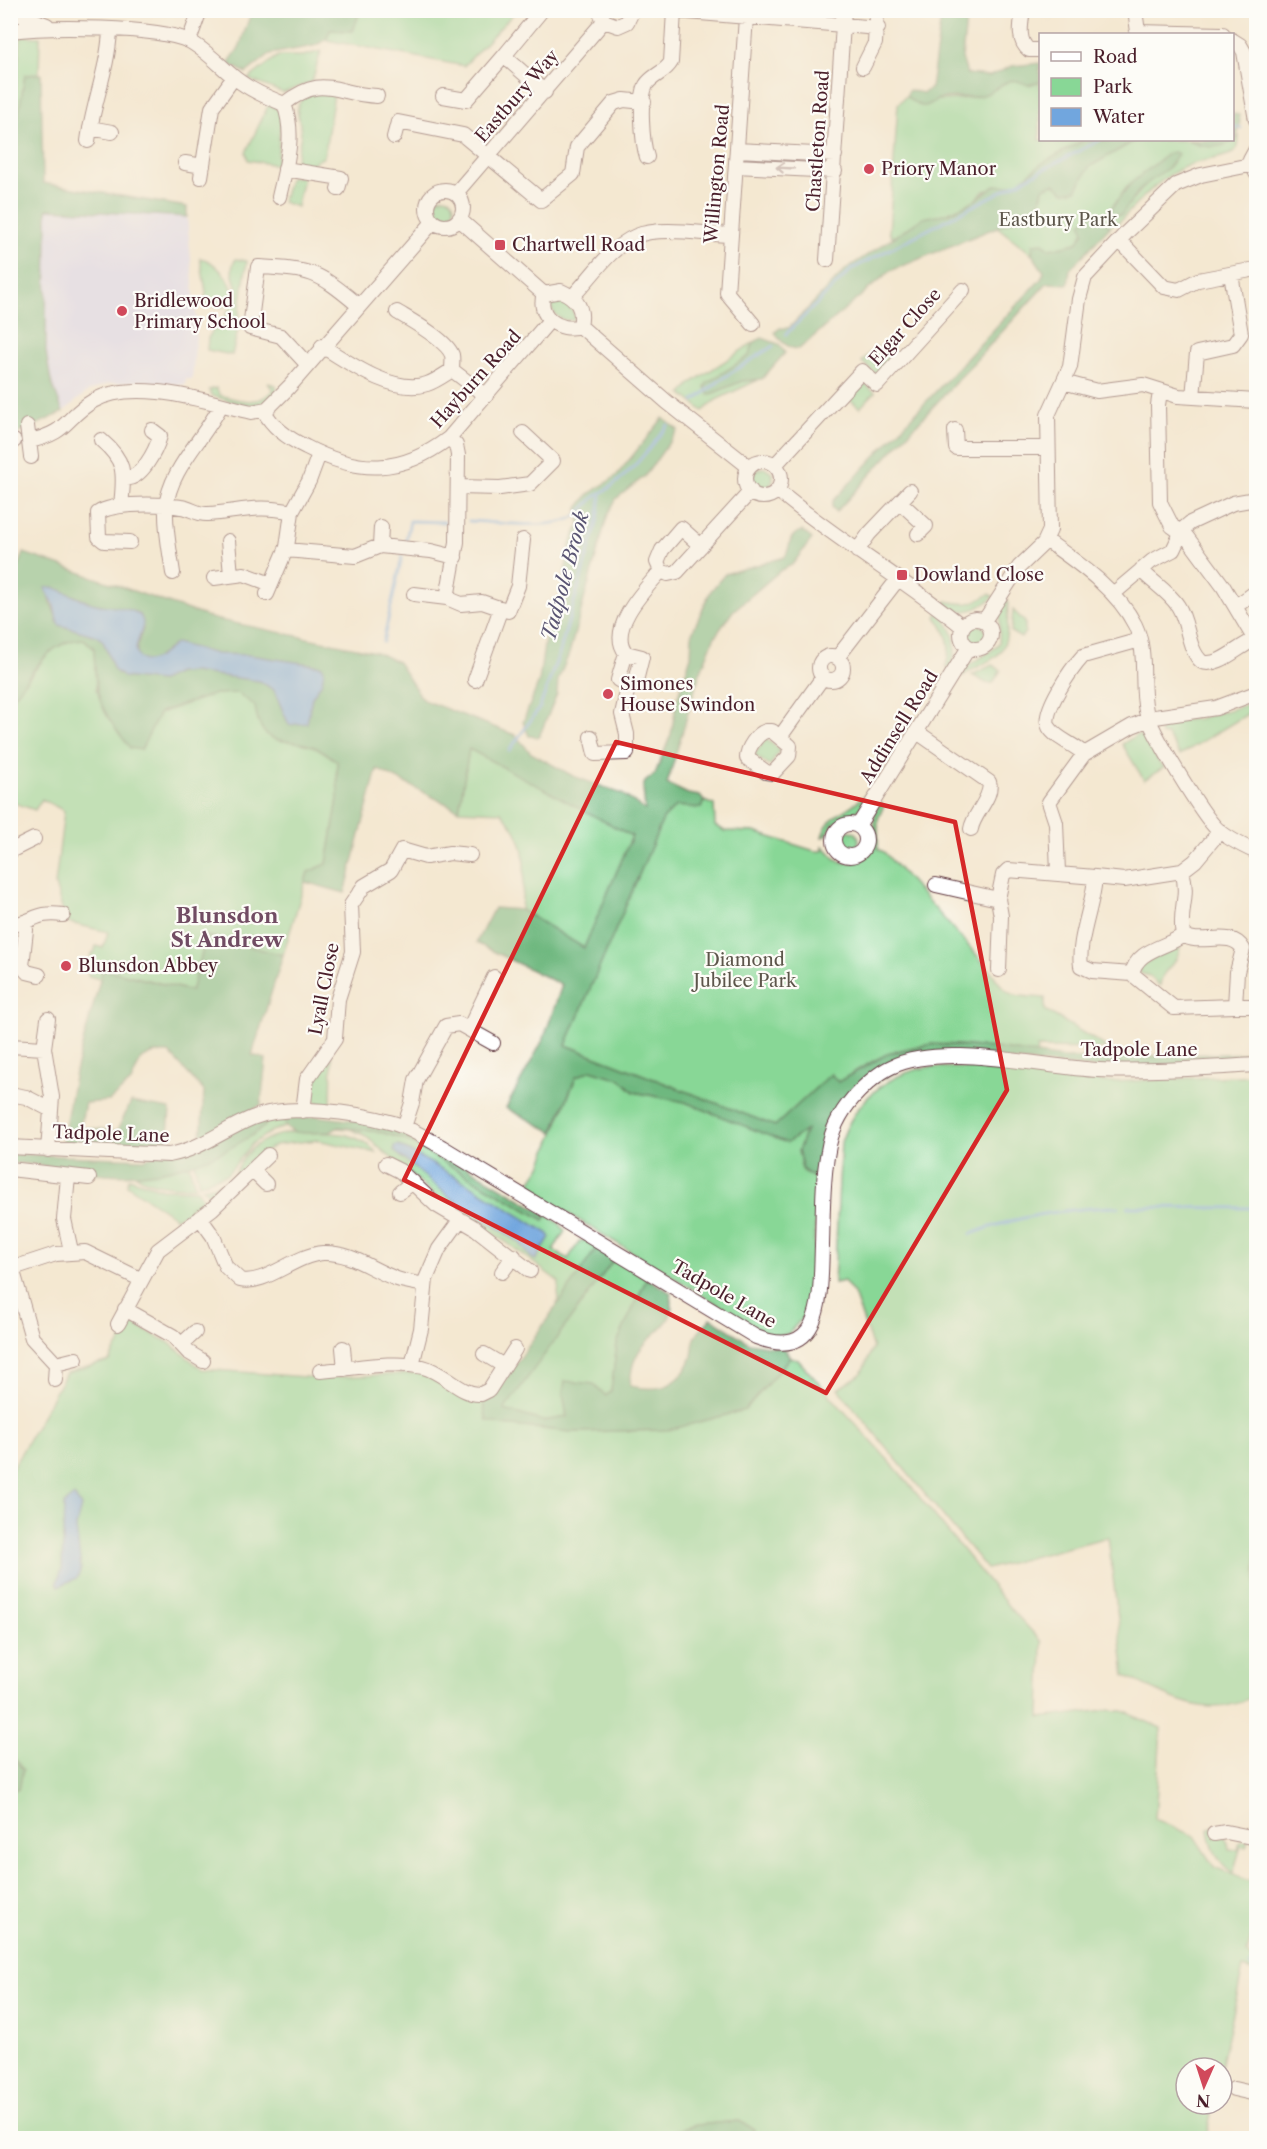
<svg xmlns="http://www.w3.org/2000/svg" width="1267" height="2149" viewBox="0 0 1267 2149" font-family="'Libre Caslon Text',serif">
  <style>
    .built { fill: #d8d7f8 }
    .green { fill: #88d796; stroke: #697b60; stroke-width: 1.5; fill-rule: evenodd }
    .forest { fill: #6eb87f; stroke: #5c6c55; stroke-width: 1.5; fill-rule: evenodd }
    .water { fill: #71a6de; stroke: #5e6284; stroke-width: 1.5 }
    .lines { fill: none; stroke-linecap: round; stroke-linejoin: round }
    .stream { stroke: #71a6de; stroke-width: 3 }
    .minor-casing { stroke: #643d44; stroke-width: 16 }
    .minor { stroke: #fff; stroke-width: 14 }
    .oneway { stroke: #ae9aa0 }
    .marked { fill: none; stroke: #d62828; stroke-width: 4.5; stroke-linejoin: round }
    .poi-dot { fill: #d1495b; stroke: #fdfcf7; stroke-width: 2 }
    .labels { text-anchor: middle; stroke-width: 4.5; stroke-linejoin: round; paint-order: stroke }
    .street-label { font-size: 18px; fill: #4a1f2b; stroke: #fdfcf7 }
    .poi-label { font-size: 18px; fill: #4a1f2b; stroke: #fdfcf7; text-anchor: start }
    .park-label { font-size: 18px; fill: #5d564b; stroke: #fdfcf7 }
    .water-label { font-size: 20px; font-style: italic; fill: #5a5573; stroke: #fdfcf7 }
    .quarter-label { font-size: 21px; font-weight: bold; fill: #714c63; stroke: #fdfcf7 }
  </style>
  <rect width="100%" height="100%" fill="#fdfcf7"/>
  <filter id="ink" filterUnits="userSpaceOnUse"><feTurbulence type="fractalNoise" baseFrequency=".0167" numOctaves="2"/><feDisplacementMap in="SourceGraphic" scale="12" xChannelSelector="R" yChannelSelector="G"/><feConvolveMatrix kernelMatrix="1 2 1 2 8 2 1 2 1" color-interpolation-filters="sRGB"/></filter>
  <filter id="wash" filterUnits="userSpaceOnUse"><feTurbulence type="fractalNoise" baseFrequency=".008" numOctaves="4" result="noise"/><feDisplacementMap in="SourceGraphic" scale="24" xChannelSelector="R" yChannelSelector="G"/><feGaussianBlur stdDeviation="1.35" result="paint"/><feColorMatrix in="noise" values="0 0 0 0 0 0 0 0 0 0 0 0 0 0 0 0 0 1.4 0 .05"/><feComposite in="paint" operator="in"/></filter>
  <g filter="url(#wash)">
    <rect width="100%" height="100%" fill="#f4e8d1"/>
    <path class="built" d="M46 208 187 217 197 326 192 379H186L185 385 141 381 107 384 87 392 63 412 51 381 46 352Z"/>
    <path class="green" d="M360 11H516L464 66 326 40 330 30 353 31Z
      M21 36 40 37 39 74 25 75 16 141 11 135Z
      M321 51 312 82 283 93 248 79 278 56H303Z
      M1020 79 1024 83 1040 82V140H1084L1041 164 1018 183 984 191 974 201 892 237 889 232 898 104 906 96C916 104 972 99 985 94 998 89 1005 80 1020 79Z
      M308 93 334 94 324 157 308 166 295 164C297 154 300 143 301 134 301 112 289 111 308 93Z
      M269 104 279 110 281 115 277 165 248 160 246 152Z
      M1239 136 1238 147 1233 153C1219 160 1203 159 1189 165 1159 177 1139 202 1117 224L1115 222 1110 227 1103 218 1082 226 1084 232 1077 243 1050 249 1046 245 1032 249V254L996 226 1017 218 1042 196 1043 187 1054 184 1065 192 1076 190 1089 167 1136 140H1187L1198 145 1233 142ZM1161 159 1168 168 1149 180 1134 199 1109 211 1127 187Z
      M290 177H303L297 207 282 202Z
      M434 207a10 10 0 1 1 20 0a10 10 0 1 1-20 0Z
      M200 258C215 260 233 282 234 296L224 307 204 306 206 292Z
      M236 259 247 261 238 323 225 317C227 309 235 305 237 296 239 283 226 273 236 259Z
      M551 299 568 304 575 316 574 320C560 322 554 315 549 303Z
      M216 325 238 330 232 355 207 350 208 338Z
      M754 342 749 356 705 386 711 394 742 381 758 380 716 400 703 411 682 394 691 383Z
      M876 346 893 361 877 375 862 362Z
      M861 381 875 392 860 408 846 396Z
      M268 383 276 385 277 391C261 415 235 402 212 396L209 390 216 388 220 395C239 400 258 407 273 390Z
      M753 478a10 10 0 1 1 20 0a10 10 0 1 1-20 0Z
      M989 594 994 597C979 609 963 617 945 605L946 601C965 605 973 605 989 594Z
      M1005 599 1008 602C1007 621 1011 649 992 659 982 666 972 668 963 676L958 675C972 659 989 657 999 643L1000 614Z
      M1013 610 1025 622V632L1021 638 1011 632Z
      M938 613C956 628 959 647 950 669L946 666C952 646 948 633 936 617Z
      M968 634a9 9 0 1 1 18 0a9 9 0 1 1-18 0Z
      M71 639H84L94 649 96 690 160 713 215 694 238 693 255 706C262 754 285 733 317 748 324 751 331 757 337 761L338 799 327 864 308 872 283 955 207 936 192 991 103 969 100 979 88 976 91 953H94L96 946 103 948 108 932 61 921 63 912 55 885 64 811 42 799 35 810 11 802V700L54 646Z
      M992 665 1001 670 993 683H986L972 675Z
      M1256 702V709L1180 755 1167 735H1161L1160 730 1164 721 1197 719Z
      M1137 735 1144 737 1160 764 1165 767 1144 780 1122 744Z
      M766 739 780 750 770 766 754 755Z
      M469 748 632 836 584 948 521 910C524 870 532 844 501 812L459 810Z
      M867 792 872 795 858 810 833 824 826 836 822 837C828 812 853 811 867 792Z
      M704 801 714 805 715 826 725 831 754 832 815 851H823V846C828 850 831 855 836 859 850 868 872 860 874 843 876 824 870 823 880 801L884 805 878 819V849L884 852 991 971C1009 1000 1012 995 1045 998V1010L1105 1046V1049L1037 1048 1036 1055C986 1049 934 1034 886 1055 869 1062 853 1073 838 1082L831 1074 775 1126 566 1045 663 819 676 806 701 808Z
      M841 840a9 9 0 1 1 18 0a9 9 0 1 1-18 0Z
      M1180 947C1179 965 1161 968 1160 986L1149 976 1140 973 1139 967 1161 953Z
      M332 1057 331 1105 320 1104 311 1099C309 1081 321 1069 332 1057Z
      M928 1067 975 1068 1108 1082 1256 1075V1694C1212 1724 1166 1696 1125 1675L1108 1537 987 1569 838 1389 861 1374 873 1348 854 1294 844 1281 834 1283 841 1142C855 1101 885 1075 928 1067Z
      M591 1070 621 1079 634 1092 685 1102 787 1142 807 1130C801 1143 791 1178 817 1176L812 1295 804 1316 788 1334 770 1336 526 1188 541 1166 576 1077Z
      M284 1120 286 1127 272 1131 253 1143 227 1174 199 1184 194 1162C219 1153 243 1143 265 1126V1121Z
      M338 1127 380 1132 404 1139 544 1220 547 1215 560 1224 565 1231 553 1250 568 1259 580 1241 588 1240 598 1246 557 1308 559 1282 506 1242 446 1204 364 1135 350 1129 336 1128Z
      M294 1132C326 1134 353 1127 377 1153L317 1140 275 1145 247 1165V1171L217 1195 214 1190 209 1194 202 1188C212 1186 224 1184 232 1176 237 1171 240 1162 245 1156 256 1141 276 1134 294 1132Z
      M189 1164 195 1186C176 1188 148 1186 134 1173L159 1172Z
      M129 1178 162 1189 197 1190 203 1199 189 1208 190 1211 176 1218 127 1185Z
      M615 1258 647 1278 617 1343 611 1391 606 1396 563 1392 567 1417 543 1421 503 1410Z
      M131 1323 168 1342 202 1369 318 1378 421 1373 483 1403 487 1421 503 1425 572 1432 669 1430 759 1394 790 1357 798 1360 899 1472 1009 1607 1042 1642 1040 1718 1105 1710 1123 1711 1161 1728 1155 1819 1194 1836 1214 1867 1256 1884V1915L1247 1954 1256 1962V1972L1243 1968 1221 2068H1186V2104H1213L1206 2138H751L754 2129 739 2121 697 2125 647 2138H11L10 1791 19 1789 16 1761 11 1762V1471L66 1373 109 1361Z
      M1218 1825 1228 1842 1229 1849 1238 1850 1240 1842 1248 1840 1246 1847 1241 1846 1233 1873C1218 1863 1210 1846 1209 1828Z"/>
    <path class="forest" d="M252 10H360V11L353 31 330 30 326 40 314 46 270 54 246 73 229 64V62L239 48Z
      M942 11H967L962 58 967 74 990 76 1012 66 1040 63V82L1028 85C1007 74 1005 85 986 94 972 100 954 95 939 99 933 101 929 107 922 106 916 105 910 100 906 96L909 90 923 93 931 88Z
      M41 74 43 183 187 207V217L47 209 46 352 51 381 63 412 15 435 10 408V164L25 75Z
      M1233 114 1239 115C1245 149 1211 153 1187 140H1232Z
      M1084 140H1136L1089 167 1076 190 1065 192 1054 184 1043 188 1039 206 1034 212 890 271 799 349C789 349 779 341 775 332L780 328H789L846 269 923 218 949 213 974 201 995 185 1010 186 1018 183 1041 164Z
      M1175 152 1178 154 1168 168 1141 188 1121 215H1112L1109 211 1131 183 1169 153Z
      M1095 212 1110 227 1070 269 1068 284 1047 283 836 512 832 507 833 501 1041 279 1044 272 1032 254 1033 244 1043 243 1050 249 1077 243 1084 232 1081 223Z
      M762 338 779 344 785 353 762 379 742 381 709 395 705 388 707 383 749 356 754 342Z
      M663 418 678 430 645 476 616 499 607 517 569 654 558 680 557 694 539 737 529 736 523 722 539 681 545 638 560 599 570 544 580 524 578 508 588 495 616 476Z
      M802 531 812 539 792 565 781 570 733 611 714 638 699 676 667 784 688 794 700 796 704 801 701 808 676 806 663 819 566 1045 775 1126 831 1074 838 1082 887 1054 932 1044 996 1048 1064 1058 1256 1053V1063L1099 1068 927 1054 845 1100 829 1121 822 1140 817 1176 813 1177 803 1170 798 1151 806 1130 787 1143 685 1102 634 1092 620 1079 591 1070 576 1077 553 1132 506 1108 544 1038 562 985 476 943 494 908 521 910 584 948 632 836 469 749 459 810 377 769 345 893 305 882 308 872 327 864 338 799 337 761C331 757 324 751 317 748 285 733 262 754 255 706L238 693 215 694 160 712 141 750 130 748C98 706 96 701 94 648L84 639C49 639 31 675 11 700V569L17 571 24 553 214 619 376 652 398 662 423 700 515 735 531 753 573 776 622 794 645 810 643 787 645 782 655 774 671 734 677 699 691 656 692 633 710 592 725 574 785 557C792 546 786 536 802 531ZM53 587 91 603 136 613 143 629C139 638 128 670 152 660 160 657 169 648 176 643L216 654 249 655 321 666 322 682 312 697 307 722 289 725 274 690 260 681 193 672 178 673 161 681 123 677 114 670 103 641 97 636 59 625 46 589Z
      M207 936 283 955 252 1055 266 1059 261 1105 201 1139 204 1091 169 1053H154L141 1059 131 1082 109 1101 85 1103 80 1127 117 1131 131 1102 170 1109 167 1148 62 1143 75 1072 103 969 191 991Z
      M316 1116 365 1122 414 1135 547 1215 544 1220 404 1139 380 1132 339 1127 330 1132 306 1133 294 1132 286 1127 284 1120Z
      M260 1120 265 1121V1126C222 1159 160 1179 106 1174 74 1172 42 1163 11 1163V1154L144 1159Z
      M598 1246 615 1258 504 1410 543 1421 567 1417 563 1392 565 1381 594 1384 606 1396 611 1391 617 1343 647 1278 671 1293C676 1324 661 1325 644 1345 633 1357 631 1370 630 1386 658 1392 679 1388 691 1359 694 1352 692 1343 696 1336 700 1330 706 1324 711 1318L749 1343 785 1349 790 1357 745 1410 669 1430 572 1432 503 1425 487 1421 483 1403 496 1393Z
      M16 1760 23 1770 19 1789 11 1791V1762Z
      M739 2121 754 2129 751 2138H647L697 2125Z"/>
    <path class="water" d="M53 587C66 592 78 599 92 603 104 607 126 606 137 613 155 625 125 647 141 659 151 667 168 649 176 643L216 654 249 655 322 666 324 670 322 682 312 697 307 723 289 725 274 690 260 681 193 672 178 673 161 681 123 677 114 670 103 641 97 636 59 625C55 617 56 611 53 603 51 597 47 595 45 588Z
      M398 1145 472 1186 549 1234 550 1237 536 1260 531 1258 519 1242 452 1199 394 1151V1146Z
      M74 1496 81 1506 76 1527 81 1569 77 1578 59 1586 57 1582 62 1569 64 1504Z"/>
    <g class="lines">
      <path class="stream" d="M1232 127 1241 128
        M786 334 852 269 1100 140
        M694 401 723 378 773 346
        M469 521C496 522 549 530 572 518 582 513 589 500 600 493
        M406 540 410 521 445 522
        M383 642 402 557
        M509 751 540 707 559 654 598 519 601 493C628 478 649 449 668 425
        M1128 1207 1256 1208
        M971 1234C1020 1215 1067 1208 1119 1207
        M1250 1965 1256 1967"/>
    </g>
  </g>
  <g filter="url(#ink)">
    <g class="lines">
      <g class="minor-casing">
        <path id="minor" d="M542 10 504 56 545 92
          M599 10 604 21 618 26 627 22 633 10
          M664 10 843 25 844 10
          M1023 10C1021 24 1017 41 1029 50H1040
          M1135 10 1138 32
          M10 11 47 25
          M746 17 727 293 753 324
          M10 31C48 26 156 26 189 41 206 50 220 66 235 78 250 90 267 97 284 104 296 135 286 166 279 197
          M1136 34 1138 32 1223 34
          M1232 40 1240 45 1244 52 1256 120
          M189 41 200 10
          M863 67 875 43 877 10
          M443 96 466 100 504 56
          M284 104C323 73 334 94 377 96
          M90 128 112 132
          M394 137 398 122 463 135 541 200 573 174 577 147 614 103 624 100 644 102
          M88 141C93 103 108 69 110 31
          M1256 149 1250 160 1256 173
          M737 150 835 155
          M647 157C642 142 639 99 646 85 652 75 665 73 671 62L674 11
          M185 163 203 166
          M736 166 835 171
          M285 169 341 178 338 189
          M201 177 212 108 234 77
          M427 208a18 18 0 1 1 36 0a18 18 0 1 1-36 0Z
          M456 193 604 21
          M459 219 544 294
          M1119 240 1164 287 1179 290 1198 280 1256 269
          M827 260 843 25 878 28
          M544 294 561 291C577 298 584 309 580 326
          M544 294C536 316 560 333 580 326
          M572 297C591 278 610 247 636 236 659 226 703 234 729 235
          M397 312C410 320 447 340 452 355 453 359 452 365 452 370
          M580 326 667 402 749 467
          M322 346C349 363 394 395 427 384 436 381 444 375 452 370L486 396
          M307 364 281 336 250 328 258 267C312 270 316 270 358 305
          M1063 382 1097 391 1143 385 1178 396 1256 401
          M1160 392 1158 405 1160 502 1172 526 1186 536 1223 586 1255 640
          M1193 397 1197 353 1233 345 1241 334 1231 274
          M264 411C273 428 289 439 306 447 358 474 401 475 449 438L550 320
          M27 426 31 457
          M955 430 956 448H1046
          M10 440 14 441
          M101 440C127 462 124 474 121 506
          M29 441C69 433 64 418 93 401 134 377 208 402 251 412L267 409 289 387 433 222
          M745 479a18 18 0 1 1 36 0a18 18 0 1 1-36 0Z
          M775 465 862 371 877 385 963 290
          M124 478C141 481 156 450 160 436L152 430
          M458 487 500 488 530 484 553 461 523 433
          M777 490C836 540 903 578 963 627
          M900 502 926 526 918 534
          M1046 540C1078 563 1117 589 1135 625 1148 652 1140 683 1146 711 1150 730 1203 816 1217 829 1228 839 1243 846 1256 852
          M228 541 231 575
          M130 542 104 541 99 537 98 513C114 502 162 504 181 507 191 508 197 515 208 514 240 512 257 504 292 512
          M380 546 381 527
          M286 550 355 556 380 546 390 547 431 551 455 557
          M857 551 869 534 910 491
          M1141 570C1152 582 1169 592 1178 606 1189 623 1187 649 1202 662 1219 668 1239 645 1255 640L1256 642
          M661 571 657 562 662 550 681 528 701 546
          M173 573C170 552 165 530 166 508 169 469 205 438 221 405
          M214 578 244 574 271 584
          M267 594 287 547 292 512 309 481 319 454
          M414 594 447 598 457 542 458 455 456 445 449 438
          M1113 594 1152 561 1173 550 1183 529 1190 523 1233 503 1256 499
          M447 598 461 604 482 602 508 611 518 586 523 540
          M1236 606 1256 592
          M961 634a15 15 0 1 1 30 0a15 15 0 1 1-30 0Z
          M984 621 1019 567 1044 543 1050 530 1048 415 1070 367 1079 299 1085 277 1127 232 1176 185 1201 175 1250 165
          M626 653C606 629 646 588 661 571L668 574 677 572 751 491
          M626 653 642 657 635 685 618 680Z
          M819 668a12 12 0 1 1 24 0a12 12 0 1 1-24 0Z
          M837 658 898 579
          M475 680 501 608
          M766 731H772L790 746 789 756 773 773 766 772 747 758C747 748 757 734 766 731Z
          M917 732 989 782C994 796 973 814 971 829
          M591 737 595 754 627 753V734L622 714 629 683
          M780 737 823 677
          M1084 754C1074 744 1056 739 1049 727 1040 713 1072 668 1083 656L1140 640
          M834 840a16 16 0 1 1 32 0a16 16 0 1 1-32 0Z
          M858 826 969 647
          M10 851 34 839
          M1182 871C1190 898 1178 910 1183 935 1200 947 1231 928 1243 949L1237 972 1235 1006 1174 1008 1132 974C1136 949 1167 948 1183 935
          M1058 872 1056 823 1049 802 1084 754 1132 726 1155 717 1216 708 1256 693
          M1095 877 1124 880 1182 871 1195 861 1220 831
          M936 885 998 899 1003 875 1008 870 1095 877C1094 903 1077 941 1081 966L1092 971 1132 974
          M998 899 1001 916 999 970
          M24 922 26 930 22 966 27 972 39 975
          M10 925C34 923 35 911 63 915
          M1235 1006H1256
          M48 1019 44 1048 52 1097 48 1150
          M469 1029 494 977
          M10 1046 44 1048
          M10 1094 26 1097 51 1110
          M303 1111 307 1079 335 1039 338 999 353 952 351 905 364 886 391 870 402 850 426 857 450 853 470 855
          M404 1127 412 1103 416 1080 446 1026 459 1024 493 1043
          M10 1147 169 1155C201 1149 223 1130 252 1118 289 1103 355 1112 393 1123 410 1128 426 1138 442 1147L756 1337C825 1363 820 1292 822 1246 823 1215 822 1182 828 1151 831 1131 840 1113 853 1098 864 1086 876 1074 891 1067 943 1042 1040 1067 1098 1070 1150 1072 1204 1068 1256 1065
          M386 1164 400 1171 436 1205 475 1228 530 1271
          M10 1169 89 1178
          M253 1171 266 1184
          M68 1177 64 1219 71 1251
          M400 1192 413 1182
          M200 1218 213 1236 226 1267 240 1280C265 1286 294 1255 323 1253 352 1252 371 1270 397 1279 406 1282 415 1283 425 1285
          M12 1268 32 1338 56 1364 55 1380
          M10 1269 56 1254 85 1252 140 1279
          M502 1272 514 1256
          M125 1309 173 1336 188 1352 203 1361
          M118 1324 158 1250 212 1209 268 1155
          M182 1344 195 1332
          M343 1348 345 1369
          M484 1354 504 1366
          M56 1364 76 1359
          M412 1365 421 1329 426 1279 439 1249 460 1220
          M320 1371C354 1369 390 1360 423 1367 444 1372 462 1396 481 1394L489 1390 515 1349
          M1214 1834 1226 1832 1256 1838
          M1234 2089 1256 2094"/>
      </g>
      <use href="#minor" class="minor"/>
    </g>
    <defs><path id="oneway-shaft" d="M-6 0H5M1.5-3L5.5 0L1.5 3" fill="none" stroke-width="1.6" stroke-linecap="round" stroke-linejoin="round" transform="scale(1.5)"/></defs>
    <use class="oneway" href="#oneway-shaft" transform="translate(785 168) rotate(-177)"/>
  </g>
  <path d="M0 0H1267V2149H0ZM616 742 955 822 1007 1090 826 1393 404 1180Z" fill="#f4e8d1" fill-opacity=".55" fill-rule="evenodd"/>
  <path class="marked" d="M616 742 955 822 1007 1090 826 1393 404 1180Z"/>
  <g class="poi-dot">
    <circle cx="869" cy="169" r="6"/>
    <rect x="494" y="239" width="12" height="12" rx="3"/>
    <circle cx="122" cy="311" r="6"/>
    <rect x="896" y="569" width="12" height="12" rx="3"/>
    <circle cx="608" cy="694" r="6"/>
    <circle cx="66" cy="966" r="6"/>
  </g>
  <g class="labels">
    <g class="street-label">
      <text transform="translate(517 96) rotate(-49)" y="6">Eastbury Way</text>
      <text transform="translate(818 141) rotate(-86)" y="6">Chastleton Road</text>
      <text transform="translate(717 174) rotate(-85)" y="6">Willington Road</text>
      <text transform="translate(905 327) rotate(-48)" y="6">Elgar Close</text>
      <text transform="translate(476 379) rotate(-48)" y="6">Hayburn Road</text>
      <text transform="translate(899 727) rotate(-58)" y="6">Addinsell Road</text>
      <text transform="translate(324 989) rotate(-79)" y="6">Lyall Close</text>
      <text x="1139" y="1056">Tadpole Lane</text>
      <text transform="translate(111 1134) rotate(2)" y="6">Tadpole Lane</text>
      <text transform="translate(724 1294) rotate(30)" y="6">Tadpole Lane</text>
    </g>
    <g class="poi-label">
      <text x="881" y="175">Priory Manor</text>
      <text x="512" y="251">Chartwell Road</text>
      <text x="134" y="307">Bridlewood<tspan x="134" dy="21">Primary School</tspan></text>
      <text x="914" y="581">Dowland Close</text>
      <text x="620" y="690">Simones<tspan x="620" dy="21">House Swindon</tspan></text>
      <text x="78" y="972">Blunsdon Abbey</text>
    </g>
    <g class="park-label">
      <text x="1058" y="226">Eastbury Park</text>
      <text x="745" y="966">Diamond<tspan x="745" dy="21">Jubilee Park</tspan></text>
    </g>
    <g class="water-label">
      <text transform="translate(565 576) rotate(-75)" y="7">Tadpole Brook</text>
    </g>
    <g class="quarter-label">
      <text x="227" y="923">Blunsdon<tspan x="227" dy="24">St Andrew</tspan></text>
    </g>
  </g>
  <rect width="1267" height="2149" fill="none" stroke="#fdfcf7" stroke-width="36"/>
  <rect x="1039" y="33" width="195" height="108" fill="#fdfcf7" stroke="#b5a4a5" stroke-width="1.5"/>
  <rect x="1051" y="52" width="30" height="9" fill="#ffffff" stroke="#b5a4a5" stroke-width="1.5"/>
  <text x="1093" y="63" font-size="18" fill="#4a1f2b">Road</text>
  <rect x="1051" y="78" width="30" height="18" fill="#88d796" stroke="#b5a4a5" stroke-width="1.5"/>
  <text x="1093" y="93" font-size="18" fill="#4a1f2b">Park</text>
  <rect x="1051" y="108" width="30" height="18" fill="#71a6de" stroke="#b5a4a5" stroke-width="1.5"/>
  <text x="1093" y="123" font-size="18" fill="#4a1f2b">Water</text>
  <g transform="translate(1204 2086) rotate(183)"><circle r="28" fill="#fdfcf7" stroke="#b5a4a5" stroke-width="1.5"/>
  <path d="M0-4.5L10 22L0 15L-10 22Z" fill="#d1495b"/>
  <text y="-9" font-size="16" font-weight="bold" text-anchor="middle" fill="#4a1f2b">N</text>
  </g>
</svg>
